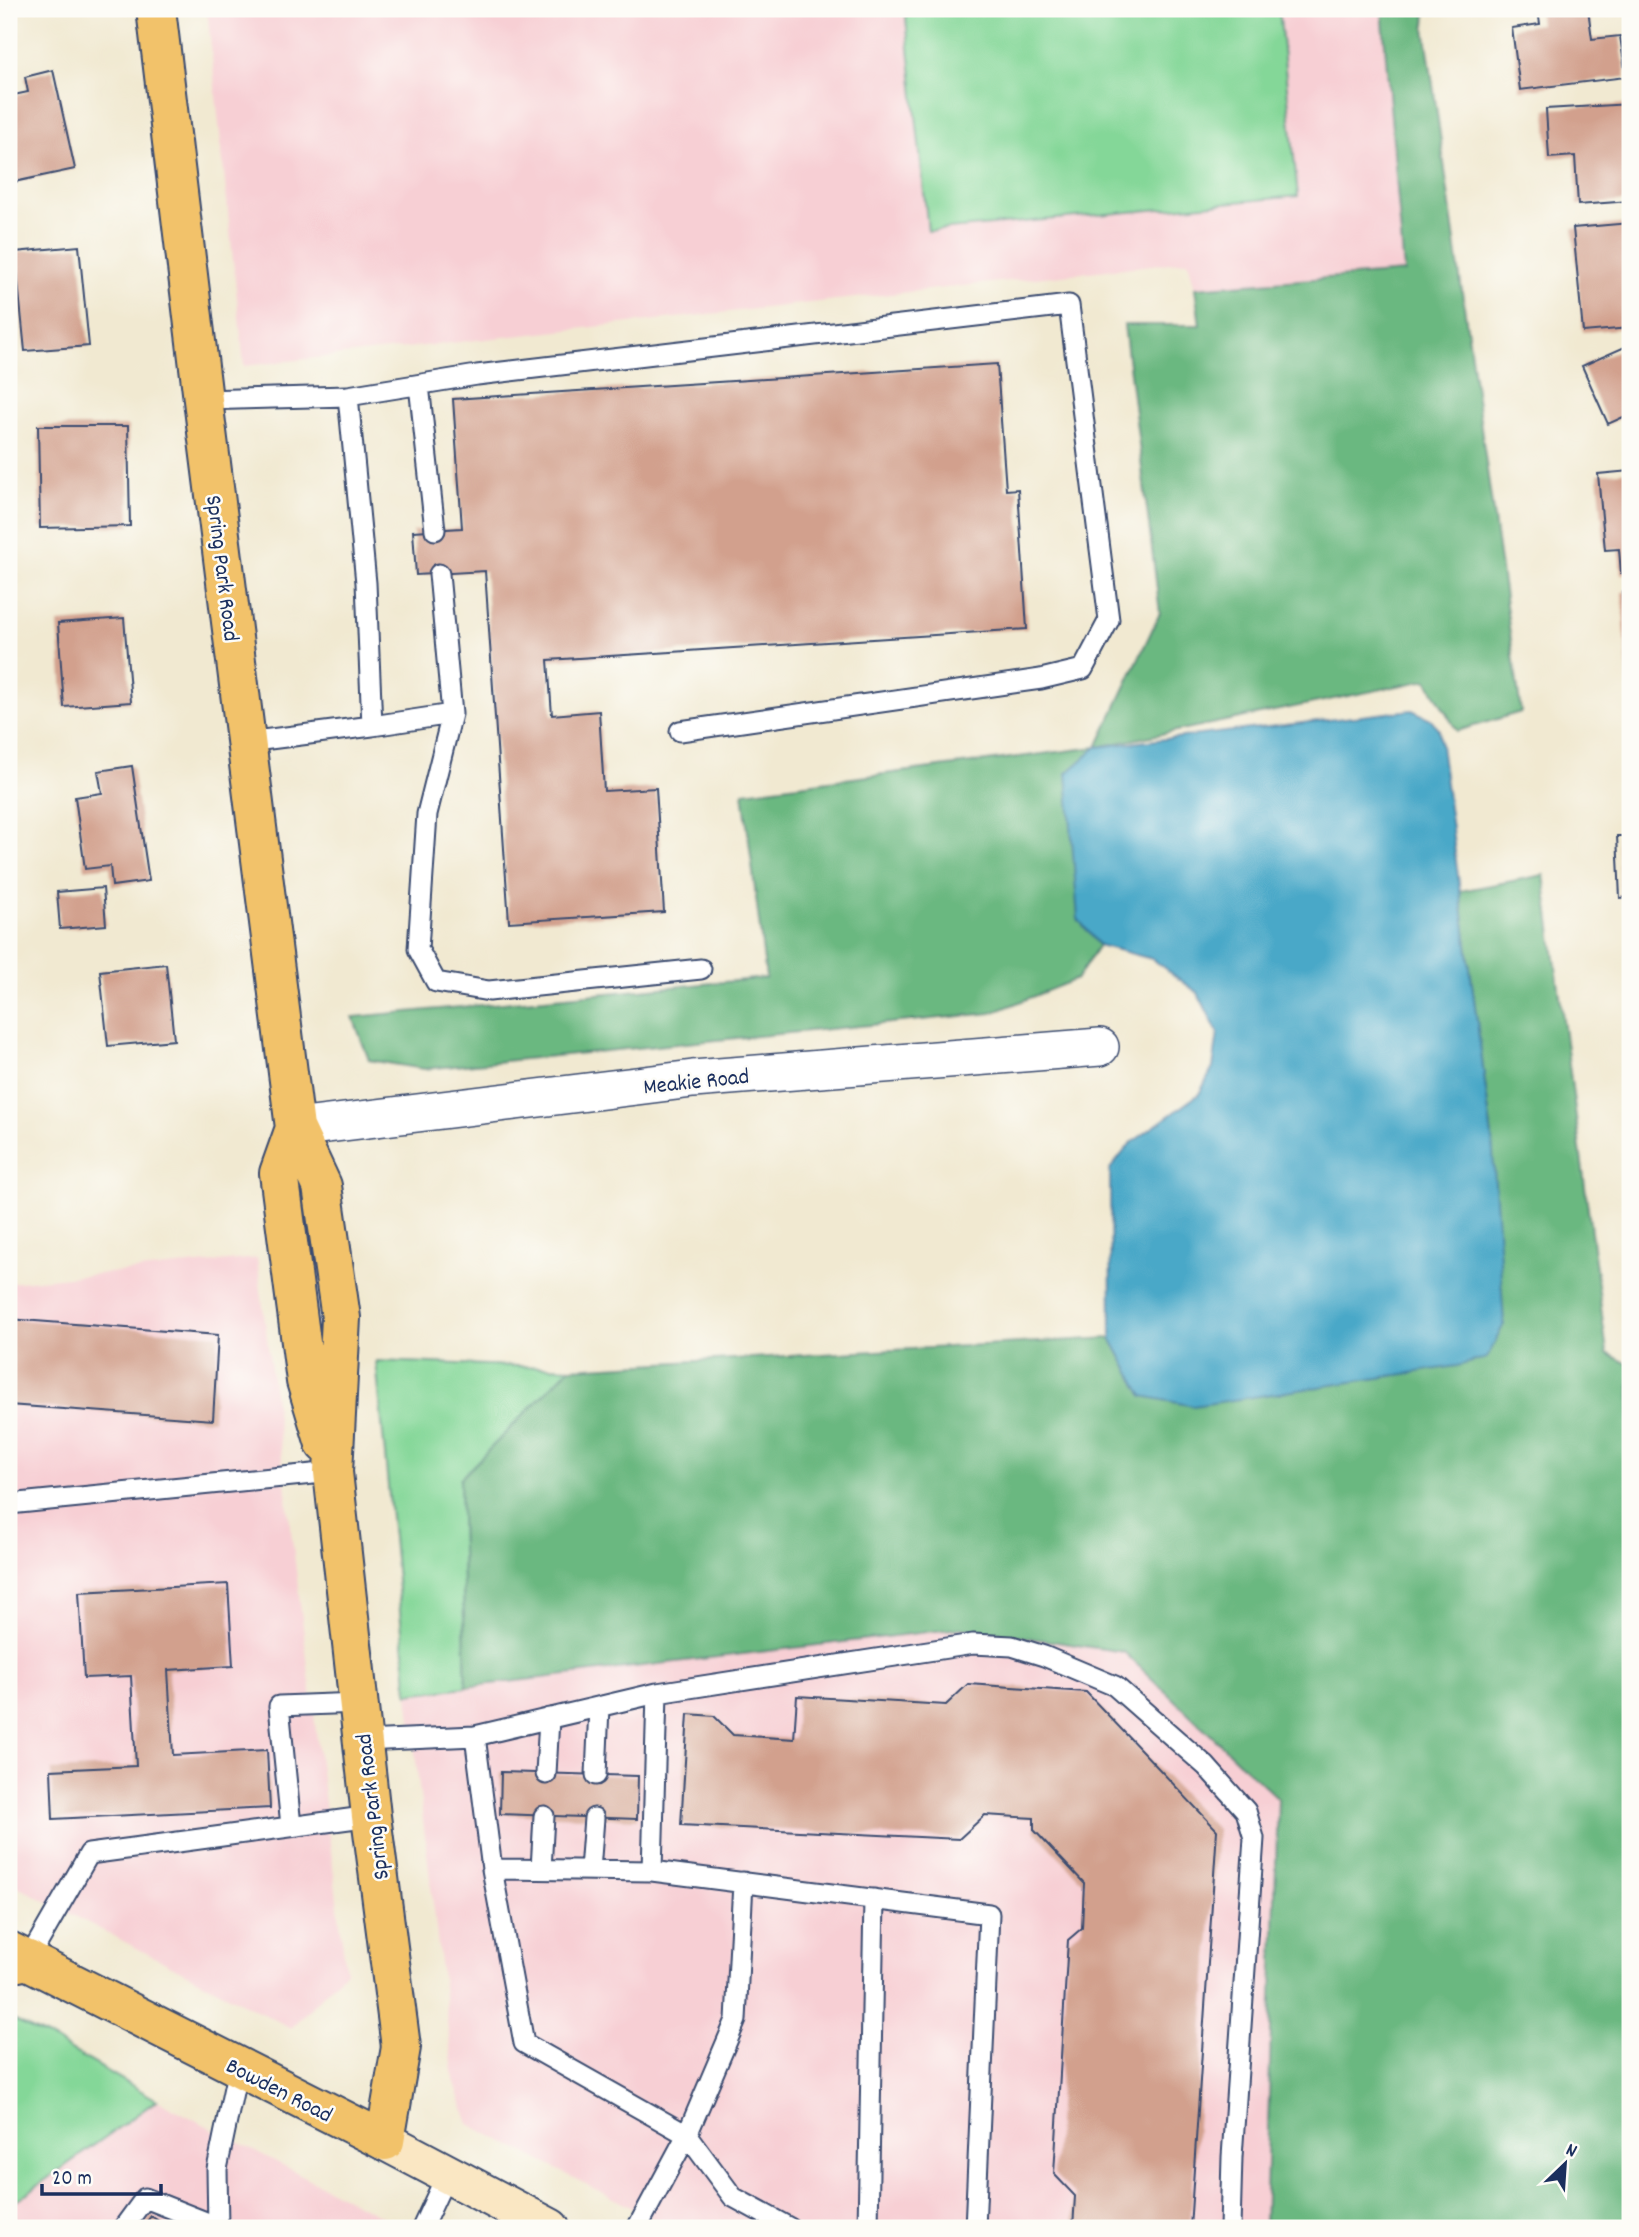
<svg xmlns="http://www.w3.org/2000/svg" width="1639" height="2237" viewBox="0 0 1639 2237" font-family="Dekko,sans-serif">
  <style>
    .built { fill: #f7cfd4 }
    .green { fill: #84d798; stroke: #50837b; stroke-width: 2 }
    .forest { fill: #6bb880; stroke: #43746f; stroke-width: 2 }
    .water { fill: #49a8c8; stroke: #326c93; stroke-width: 2 }
    .building { fill: #d2a08d }
    .lines { fill: none; stroke-linecap: round; stroke-linejoin: round }
    .lane-casing { stroke: #3b4b6f; stroke-width: 23 }
    .street-casing { stroke: #3b4b6f; stroke-width: 40 }
    .secondary-casing { stroke: #3b4b6f; stroke-width: 42 }
    .primary-casing { stroke: #3b4b6f; stroke-width: 42 }
    .highway-casing { stroke: #3b4b6f; stroke-width: 42 }
    .lane { stroke: #fff; stroke-width: 19 }
    .street { stroke: #fff; stroke-width: 37 }
    .secondary { stroke: #fae7c3; stroke-width: 38 }
    .primary { stroke: #f2c26a; stroke-width: 38 }
    .highway { stroke: #f2c26a; stroke-width: 38 }
    .labels { text-anchor: middle; stroke-width: 5; stroke-linejoin: round; paint-order: stroke }
    .street-label { font-size: 23px; fill: #1b2f5e; stroke: #fdfcf7 }
  </style>
  <rect width="100%" height="100%" fill="#fdfcf7"/>
  <filter id="ink" filterUnits="userSpaceOnUse"><feTurbulence type="fractalNoise" baseFrequency=".0143" numOctaves="2"/><feDisplacementMap in="SourceGraphic" scale="14" xChannelSelector="R" yChannelSelector="G"/><feConvolveMatrix kernelMatrix="1 2 1 2 8 2 1 2 1" color-interpolation-filters="sRGB"/></filter>
  <filter id="wash" filterUnits="userSpaceOnUse"><feTurbulence type="fractalNoise" baseFrequency=".00686" numOctaves="4" result="noise"/><feDisplacementMap in="SourceGraphic" scale="28" xChannelSelector="R" yChannelSelector="G"/><feGaussianBlur stdDeviation="1.57" result="paint"/><feColorMatrix in="noise" values="0 0 0 0 0 0 0 0 0 0 0 0 0 0 0 0 0 1.4 0 .05"/><feComposite in="paint" operator="in"/></filter>
  <g filter="url(#wash)">
    <rect width="100%" height="100%" fill="#f1e9d1"/>
    <path class="built" d="M207 9H1382L1405 272 1195 288 1188 261 244 366Z
      M257 1258 346 1971 291 2028 9 1882V1283Z
      M961 1628 1124 1652 1279 1799 1265 2228H671L469 2124 454 2080 408 1694Z
      M157 2100 404 2228H9V2206Z"/>
    <path class="green" d="M905 9H1279L1298 196 928 231Z
      M376 1361 570 1368 460 1479 466 1687 408 1694Z
      M9 2018 50 2038 157 2100 9 2206Z"/>
    <path class="forest" d="M1382 9H1426L1425 28 1521 712 1457 731 1427 680 1097 747 1078 919 1099 945 1077 979 992 1013 424 1069 369 1060 353 1017 766 978 743 792 1097 747 1160 613 1124 325H1200L1195 288 1404 272Z
      M1544 875 1607 1353 1630 1365V2228H1265L1278 1799 1124 1652 961 1628 466 1687 460 1479 570 1368 1111 1338 1143 1396 1492 1137 1460 891Z"/>
    <path class="water" d="M1412 710 1431 719 1439 730 1492 1137 1504 1324 1487 1358 1457 1366 1193 1406 1143 1396 1111 1338 1110 1169 1130 1144 1199 1094 1213 1068 1218 1033 1198 993 1152 959 1099 945 1078 919 1067 773 1097 747Z"/>
    <g id="blocks">
      <path class="building" d="M1538 9H1588L1592 39 1620 36 1626 77 1520 90 1512 28 1540 24Z
        M53 70 75 169 14 182 9 161V96L28 92 25 77Z
        M1630 104V201L1578 205 1575 156 1549 158 1546 109Z
        M1630 223V328L1583 332 1573 228Z
        M79 246 89 346 25 351 15 252Z
        M1627 346 1630 353V414L1608 424 1582 366Z
        M997 364 1006 490 1018 489 1027 629 548 660 552 715 599 711 604 791 656 788 664 912 509 922 485 571 416 575 413 531 462 528 453 399Z
        M38 426H128L130 526 40 528Z
        M1630 471V573L1621 574 1619 549 1605 550 1598 474Z
        M1630 591V684H1628L1622 592Z
        M124 618 131 702 64 707 58 623Z
        M132 766 149 881 112 886 110 866 85 869 75 797 102 793 98 771Z
        M1617 836H1630V897L1620 898Z
        M103 888 106 925 60 929 57 892Z
        M166 964 174 1040 108 1046 100 971Z
        M9 1319 218 1335 213 1420 9 1405Z
        M228 1584 233 1666 168 1670 173 1755 267 1750 270 1808 53 1819 51 1770 136 1766 131 1676 84 1678 79 1592Z
        M968 1684 1086 1692 1217 1830 1190 2228H1073L1075 2196 1054 2174 1068 1940 1082 1928 1084 1883 1034 1830V1818L985 1815 959 1839 681 1825 688 1714 714 1716 733 1735 794 1739 797 1696 946 1705Z
        M501 1772 638 1776 637 1819 500 1814Z
        M151 2216 169 2228H142Z"/>
    </g>
  </g>
  <g filter="url(#ink)">
    <use href="#blocks" fill-opacity="0" stroke="#3b4b6f" stroke-width="2"/>
    <g class="lines">
      <g class="lane-casing">
        <path id="lane" d="M419 385 435 530
          M348 396 477 375 1069 305 1109 620 1083 669 1041 679 680 731
          M203 400 348 396 366 583 372 726 246 742
          M439 574 452 714 427 814 418 949 436 982 489 991 701 969
          M372 726 452 714
          M9 1504 333 1472
          M475 1736 657 1693 973 1644 1012 1646 1044 1656 1115 1686 1206 1766 1246 1811 1254 1838 1232 2157 1230 2228
          M363 1741 475 1736 492 1869
          M546 1774 549 1718
          M596 1775 599 1707
          M291 1826 279 1706 359 1703
          M541 1869 544 1816
          M590 1870 594 1818
          M652 1871 657 1693
          M743 1882 736 2020 687 2135 733 2197 790 2228
          M28 1960 89 1854 371 1816
          M123 2228 145 2198 221 2228
          M218 2228 217 2169 238 2068
          M422 2228 447 2174
          M637 2228 687 2135 524 2043 492 1869 652 1871 989 1914 975 2228
          M868 2228 874 1899"/>
      </g>
      <g class="street-casing">
        <path id="street" d="M295 1128 693 1079 1100 1047"/>
      </g>
      <g class="secondary-casing">
        <path id="secondary" d="M385 2141 550 2228"/>
      </g>
      <g class="primary-casing">
        <path id="primary" d="M295 1128 279 1173 306 1381 325 1444
          M9 1951 385 2141 401 2047 371 1816 333 1472 341 1318 322 1186 295 1128 203 400 156 9"/>
      </g>
      <g class="highway-casing">
        <path id="highway" d="M9 1964 28 1960"/>
      </g>
      <use href="#lane" class="lane"/>
      <use href="#street" class="street"/>
      <use href="#secondary" class="secondary"/>
      <use href="#primary" class="primary"/>
      <use href="#highway" class="highway"/>
    </g>
  </g>
  <g class="labels">
    <g class="street-label">
      <text transform="translate(224 568) rotate(83)" y="8">Spring Park Road</text>
      <text transform="translate(696 1080) rotate(-6)" y="8">Meakie Road</text>
      <text transform="translate(371 1807) rotate(-97)" y="8">Spring Park Road</text>
      <text transform="translate(280 2089) rotate(27)" y="8">Bowden Road</text>
    </g>
  </g>
  <rect width="1639" height="2237" fill="none" stroke="#fdfcf7" stroke-width="35"/>
  <g transform="translate(1565 2164) rotate(25)" stroke="#fdfcf7" stroke-width="5" paint-order="stroke">
  <path d="M0-5L12 26L0 18L-12 26Z" fill="#1b2f5e"/>
  <text y="-10" font-size="19" font-weight="bold" text-anchor="middle" fill="#1b2f5e">N</text>
  </g>
  <path d="M42 2184v10h119v-10" fill="none" stroke="#1b2f5e" stroke-width="3.5"/>
  <text x="52" y="2184" font-size="21" fill="#1b2f5e" stroke="#fdfcf7" stroke-width="5" paint-order="stroke">20 m</text>
</svg>
